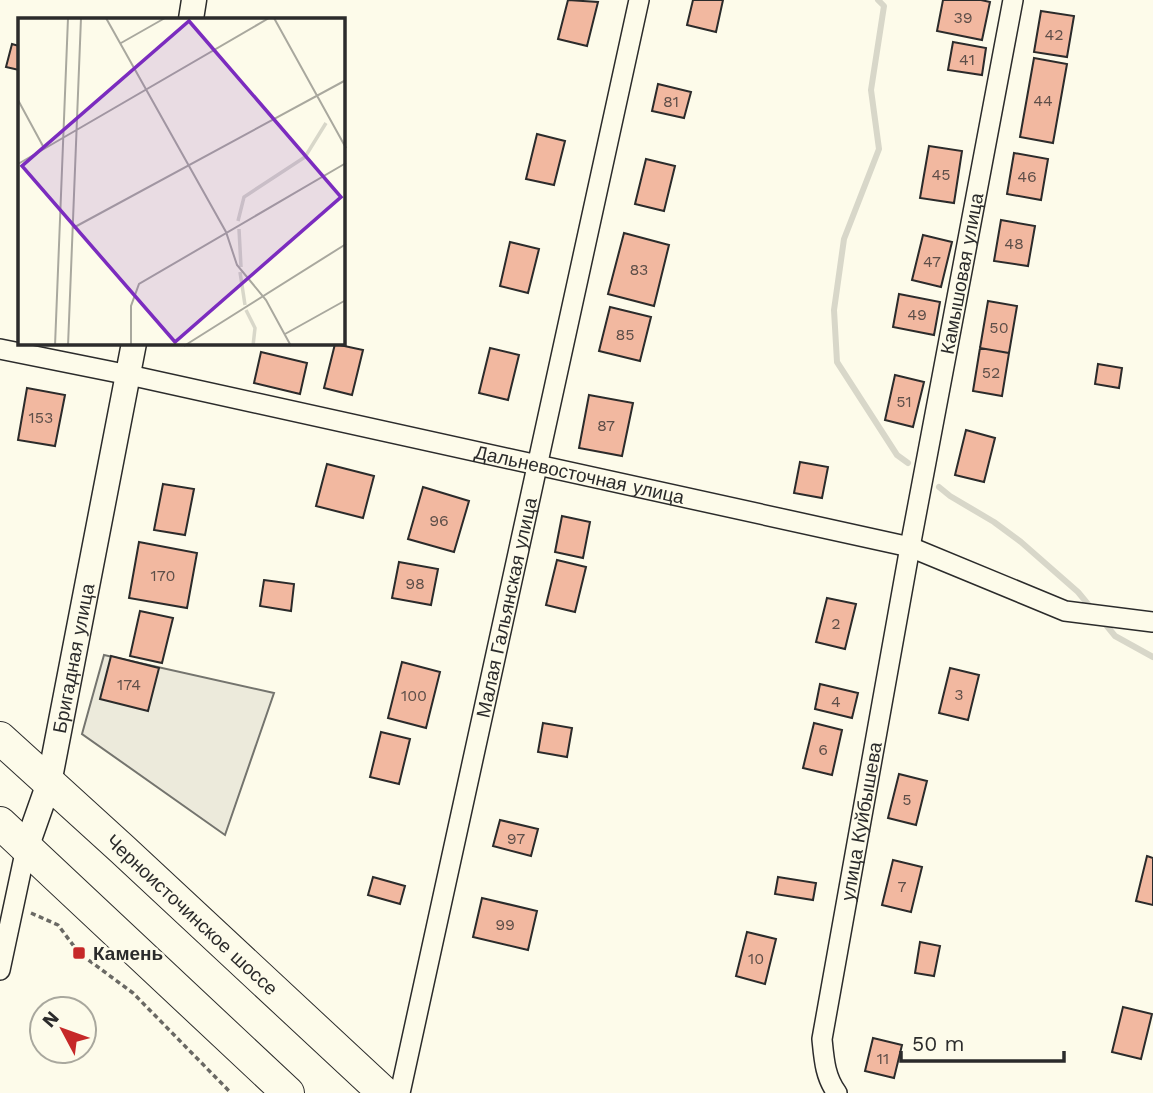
<svg xmlns="http://www.w3.org/2000/svg" width="1153" height="1093" viewBox="0 0 1153 1093" font-family="'Work Sans',sans-serif">
  <style>
    .parking { fill: #eceadb; stroke: #74746e; stroke-width: 2 }
    .lines { fill: none; stroke-linecap: round; stroke-linejoin: round }
    .stream { stroke: #d8d7c9; stroke-width: 6 }
    .building { fill: #f2b8a0; stroke: #2b2b2b; stroke-width: 2 }
    .minor-casing { stroke: #2b2b2b; stroke-width: 22 }
    .tertiary-casing { stroke: #2b2b2b; stroke-width: 27 }
    .primary-casing { stroke: #2b2b2b; stroke-width: 34 }
    .path { stroke: #6a6964; stroke-width: 3.5; stroke-dasharray: 5 3.5; stroke-linecap: butt }
    .minor { stroke: #fdfbea; stroke-width: 19 }
    .tertiary { stroke: #fdfbea; stroke-width: 24 }
    .primary { stroke: #fdfbea; stroke-width: 32 }
    .poi-dot { fill: #c62828; stroke: #fdfbea; stroke-width: 2.5 }
    .labels { text-anchor: middle; stroke-width: 5; stroke-linejoin: round; paint-order: stroke }
    .number-label { font-size: 16px; fill: #5d4e48 }
    .street-label { font-size: 19px; fill: #2b2b2b; stroke: #fdfbea }
    .poi-label { font-size: 19px; font-weight: bold; fill: #2b2b2b; stroke: #fdfbea; text-anchor: start }
    .inset-river { fill: none; stroke: #d8d7c9; stroke-width: 3.5 }
    .inset-road { fill: none; stroke: #a9a89e; stroke-width: 2 }
    .view { fill: #7b2cbf; fill-opacity: 0.15; stroke: #7b2cbf; stroke-width: 3.5 }
    .inset-edge { fill: none; stroke: #2b2b2b; stroke-width: 3.5 }
  </style>
  <rect width="100%" height="100%" fill="#fdfbea"/>
  <path class="parking" d="M104 655 274 693 225 835 82 734Z"/>
  <g class="lines">
    <path class="stream" d="M878 0 884 6 871 90 879 149 844 239 834 310 837 362 897 455 908 463
      M939 487 950 496 994 522 1021 542 1078 592 1092 609
      M1102 620 1115 636 1153 657"/>
  </g>
  <path class="building" d="M568 0 598 2 587 46 558 39Z
    M693 0H723L716 32 687 25Z
    M943 0H981L990 2 982 40 937 31Z
    M1041 11 1074 16 1067 57 1034 52Z
    M953 42 986 48 982 75 948 70Z
    M12 44 19 46V70L6 67Z
    M1034 58 1067 64 1053 143 1020 137Z
    M658 84 691 92 684 118 652 111Z
    M537 134 565 141 554 185 526 179Z
    M929 146 962 151 954 203 920 198Z
    M1014 153 1048 159 1041 200 1007 194Z
    M646 159 675 166 664 211 635 204Z
    M1001 220 1035 226 1028 266 994 261Z
    M624 233 669 245 654 306 608 294Z
    M923 235 952 242 941 287 912 280Z
    M510 242 539 249 528 293 500 286Z
    M899 294 940 302 934 335 893 327Z
    M988 301 1017 306 1009 353 980 348Z
    M610 307 651 317 640 361 599 351Z
    M335 344 363 350 352 395 324 388Z
    M490 348 519 355 508 400 479 393Z
    M980 348 1009 353 1002 396 973 391Z
    M261 352 307 363 300 394 254 383Z
    M1098 364 1122 368 1119 388 1095 384Z
    M895 375 924 382 913 427 885 420Z
    M27 388 65 395 55 446 18 440Z
    M589 395 633 403 622 456 579 448Z
    M966 430 995 438 984 482 955 475Z
    M800 462 828 467 822 498 794 493Z
    M327 464 374 476 363 518 316 506Z
    M163 484 194 489 185 535 154 530Z
    M423 487 469 501 454 552 408 539Z
    M562 516 590 522 583 558 555 552Z
    M139 542 197 553 187 608 129 598Z
    M557 560 586 567 575 612 546 605Z
    M399 562 438 569 431 605 392 598Z
    M264 580 294 584 291 611 260 606Z
    M827 598 856 604 845 649 816 642Z
    M140 611 173 618 162 663 130 656Z
    M111 656 159 668 148 711 100 699Z
    M402 662 440 672 426 728 388 718Z
    M950 668 979 675 968 720 939 713Z
    M820 684 858 693 852 718 815 709Z
    M543 723 572 728 567 757 538 752Z
    M814 723 842 730 832 775 803 768Z
    M381 732 410 739 399 784 370 777Z
    M899 774 927 781 916 825 888 818Z
    M500 820 538 829 531 856 493 846Z
    M1147 856 1153 858V905L1136 901Z
    M893 860 922 867 911 912 882 905Z
    M373 877 405 886 400 904 368 895Z
    M778 877 816 883 813 900 775 894Z
    M482 898 537 911 528 950 473 937Z
    M747 932 776 939 765 984 736 976Z
    M920 942 940 946 934 976 915 973Z
    M1123 1007 1152 1014 1141 1059 1112 1052Z
    M873 1038 902 1045 894 1078 865 1071Z"/>
  <g class="lines">
    <g class="minor-casing">
      <g id="minor">
        <path id="s1" d="M0 349 129 375 910 547 1065 611 1153 622"/>
        <path d="M0 970 26 848"/>
        <path id="s2" d="M400 1093 639 0"/>
        <path id="s3" d="M837 1093C825 1077 824 1059 822 1039L910 547 1013 0"/>
      </g>
    </g>
    <g class="tertiary-casing">
      <g id="tertiary">
        <path d="M191 19 194 0"/>
        <path id="s4" d="M26 848 49 783 134 343"/>
      </g>
    </g>
    <g class="primary-casing">
      <g id="primary">
        <path id="s5" d="M0 738 122 849 384 1093"/>
        <path d="M0 823 288 1093"/>
      </g>
    </g>
    <path class="path" d="M31 913 58 925 79 953 133 993 231 1093"/>
    <use href="#minor" class="minor"/>
    <use href="#tertiary" class="tertiary"/>
    <use href="#primary" class="primary"/>
  </g>
  <rect class="poi-dot" x="72" y="946" width="14" height="14" rx="3.5"/>
  <g class="labels">
    <g class="number-label">
      <text x="963" y="23">39</text>
      <text x="1054" y="40">42</text>
      <text x="967" y="65">41</text>
      <text x="1043" y="106">44</text>
      <text x="671" y="107">81</text>
      <text x="941" y="180">45</text>
      <text x="1027" y="182">46</text>
      <text x="1014" y="249">48</text>
      <text x="932" y="267">47</text>
      <text x="639" y="275">83</text>
      <text x="917" y="320">49</text>
      <text x="999" y="333">50</text>
      <text x="625" y="340">85</text>
      <text x="991" y="378">52</text>
      <text x="904" y="407">51</text>
      <text x="41" y="423">153</text>
      <text x="606" y="431">87</text>
      <text x="439" y="526">96</text>
      <text x="163" y="581">170</text>
      <text x="415" y="589">98</text>
      <text x="836" y="629">2</text>
      <text x="129" y="690">174</text>
      <text x="959" y="700">3</text>
      <text x="414" y="701">100</text>
      <text x="836" y="707">4</text>
      <text x="823" y="755">6</text>
      <text x="907" y="805">5</text>
      <text x="516" y="844">97</text>
      <text x="902" y="892">7</text>
      <text x="505" y="930">99</text>
      <text x="756" y="964">10</text>
      <text x="883" y="1064">11</text>
    </g>
    <g class="street-label">
      <text dy="7" stroke="none"><textPath href="#s3" startOffset="835">Камышовая улица</textPath></text>
      <text dy="7" stroke="none"><textPath href="#s1" startOffset="593">Дальневосточная улица</textPath></text>
      <text dy="7" stroke="none"><textPath href="#s2" startOffset="497">Малая Гальянская улица</textPath></text>
      <text dy="7" stroke="none"><textPath href="#s4" startOffset="196">Бригадная улица</textPath></text>
      <text dy="7" stroke="none"><textPath href="#s3" startOffset="278">улица Куйбышева</textPath></text>
      <text dy="7" stroke="none"><textPath href="#s5" startOffset="261">Черноисточинское шоссе</textPath></text>
    </g>
    <g class="poi-label">
      <text x="93" y="960">Камень</text>
    </g>
  </g>
  <g transform="translate(18 18)">
    <rect width="327" height="327" fill="#fdfbea"/>
    <path class="inset-river" d="M220 203 226 179 287 139 308 105M221 211 223 249M222 254 227 287M228 292 237 310 235 328"/>
    <path class="inset-road" d="M88 0 208 214 219 247 248 282 273 328M256 0 328 130M103 25 147 0M0 82 26 130M0 146 251 0M55 210 328 62M267 316 328 282M37 328 50 0M50 328 63 0M113 328V288L121 266 328 145M166 328 328 226"/>
    <path class="view" d="M171 3 323 179 157 324 4 148Z"/>
    <rect width="327" height="327" class="inset-edge"/>
  </g>
  <g transform="translate(63 1030) rotate(311)"><circle r="33" fill="#fdfbea" stroke="#a9a89e" stroke-width="2"/>
  <path d="M0-5L12 26L0 18L-12 26Z" fill="#c62828"/>
  <text y="-10" font-size="19" font-weight="bold" text-anchor="middle" fill="#2b2b2b">N</text>
  </g>
  <path d="M901 1051v10h163v-10" fill="none" stroke="#2b2b2b" stroke-width="3.5"/>
  <text x="912" y="1051" font-size="21" fill="#2b2b2b" stroke="#fdfbea" stroke-width="5" paint-order="stroke">50 m</text>
</svg>
